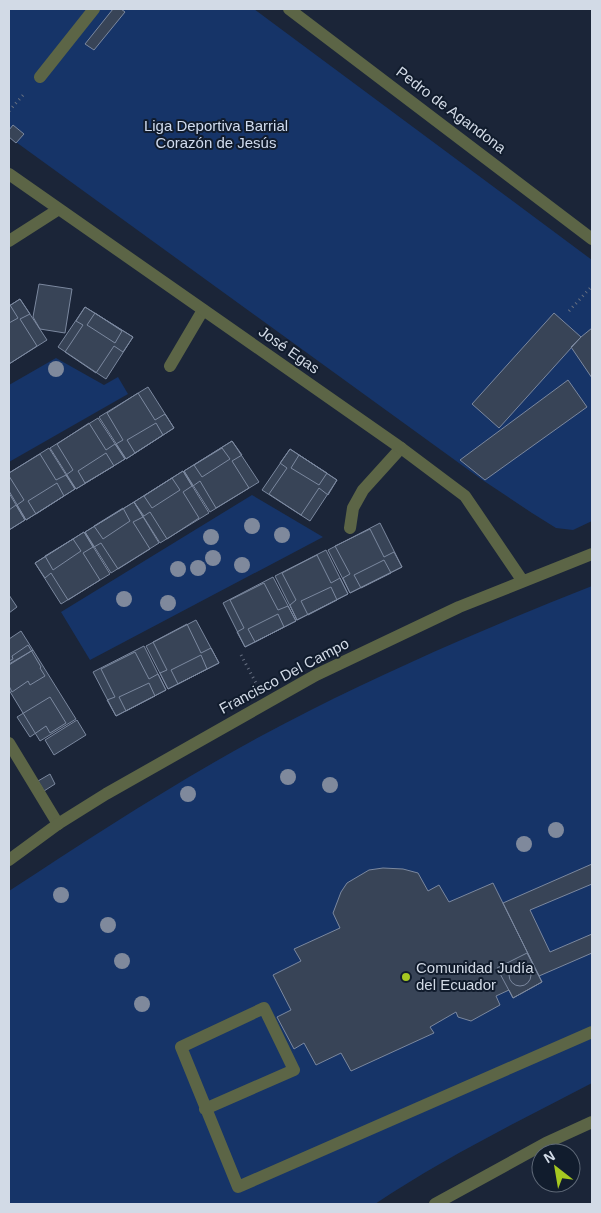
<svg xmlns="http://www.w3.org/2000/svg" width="601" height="1213" viewBox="0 0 601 1213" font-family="Helvetica,sans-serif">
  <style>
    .green { fill: #163468 }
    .building { fill: #384457; stroke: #7b889f }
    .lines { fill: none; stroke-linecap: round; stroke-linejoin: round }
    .path { stroke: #666f80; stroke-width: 3; stroke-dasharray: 1 4; stroke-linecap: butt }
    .lane { stroke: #5c6546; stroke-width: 12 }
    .street { stroke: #5c6546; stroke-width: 12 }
    .tree { fill: #7f899c }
    .poi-dot { fill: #a6c821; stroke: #111c2d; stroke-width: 2 }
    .labels { text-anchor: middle; stroke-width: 4; stroke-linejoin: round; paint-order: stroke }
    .street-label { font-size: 15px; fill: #d2dae6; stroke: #111c2d }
    .park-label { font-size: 15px; fill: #d0dbee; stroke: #111c2d }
    .poi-label { font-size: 15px; fill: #d2dae6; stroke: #111c2d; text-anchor: start }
  </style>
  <rect width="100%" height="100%" fill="#1b2538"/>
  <path class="green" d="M9 9H254L592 260V521L573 530 556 528 532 513 481 479 9 137Z
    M56 358 104 385 118 377 128 394 9 462V385Z
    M252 495 323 537 90 660 61 612Z
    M592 586V1083C519 1121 444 1158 375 1204H9V891C107 827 205 763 309 711 402 664 496 624 592 586Z"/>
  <path class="building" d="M113 9H121L125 12 94 50 85 44Z
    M13 125 24 134 16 143 9 137V130Z
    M39 284 72 289 65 333 40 329 33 317Z
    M20 299 30 314 20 319 37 346 9 364V306Z
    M20 299 47 340 9 364V306Z
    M10 305 18 318 9 323V306Z
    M85 307 133 337 106 379 58 347Z
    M85 307 133 337 123 352 114 346 96 373 65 352 83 325 76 321Z
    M95 313 122 331 115 343 87 325Z
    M554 313 581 337 499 428 472 404Z
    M592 328V378L571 347 581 337Z
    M568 380 587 407 485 480 460 460Z
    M148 387 174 428 126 459 99 417Z
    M138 393 155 420 165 414 174 428 126 459 116 444 123 440 107 413Z
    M98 418 125 459 76 489 50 448Z
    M89 423 106 450 115 444 125 459 76 489 66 475 73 470 57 444Z
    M156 423 163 435 135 453 127 440Z
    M232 441 259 482 210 512 184 471Z
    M232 441 242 455 232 461 249 488 216 508 200 481 193 486 184 471Z
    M49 448 75 489 26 520 9 491V473Z
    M222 448 230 459 202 477 194 465Z
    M290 449 337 480 310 521 262 490Z
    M290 449 337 480 328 495 319 488 301 515 269 494 287 468 280 463Z
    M106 453 114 466 85 483 78 471Z
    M40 454 56 480 66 475 75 489 26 520 17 505 24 500 9 476V473Z
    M299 455 327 473 319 485 291 468Z
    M183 471 209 513 160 543 134 502Z
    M183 471 192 486 183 492 199 518 167 539 150 512 144 516 134 502Z
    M172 478 180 490 152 508 144 496Z
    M57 483 64 496 36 514 28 501Z
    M9 493 25 520 9 530Z
    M134 502 159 543 111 573 85 532Z
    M134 502 143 517 133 522 150 549 118 569 101 543 94 547 85 532Z
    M16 505 25 520 9 530V510Z
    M123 508 130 521 103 539 94 526Z
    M380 523 402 567 350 593 328 550Z
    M370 529 384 557 394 552 402 567 350 593 343 578 350 574 335 546Z
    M84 532 110 574 61 604 35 563Z
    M84 532 93 547 83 553 100 580 68 600 51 573 45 578 35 563Z
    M73 539 81 551 53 570 45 556Z
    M326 550 348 594 297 620 275 576Z
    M317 555 331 583 340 578 348 594 297 620 290 605 296 600 282 573Z
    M384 560 391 573 361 588 354 575Z
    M273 577 296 621 245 647 223 603Z
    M264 583 278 610 288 606 296 621 245 647 237 632 244 628 230 600Z
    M331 587 337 600 308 615 301 601Z
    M9 595 17 607 9 613Z
    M278 614 284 627 255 642 248 629Z
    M196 620 219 663 168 689 146 646Z
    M187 624 201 653 211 648 219 663 168 689 160 673 167 670 153 642Z
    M21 631 33 650 9 664V639Z
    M28 645 41 667 40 668 45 676 30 685 28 681 12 692 9 686V661L13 659 12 656Z
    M144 646 166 690 116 716 93 672Z
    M33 650 76 719 40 741 9 690V665Z
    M135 652 149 679 158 674 166 690 116 716 107 700 115 697 101 669Z
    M201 655 207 669 178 684 171 670Z
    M149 683 155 696 126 711 119 697Z
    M50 697 66 723 50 733 46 726 30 737 17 717Z
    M77 720 86 735 54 755 45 740Z
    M50 774 55 784 44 791 38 781Z
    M592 864V884L530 910 550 952 592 934V953L539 976 503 903Z
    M383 868 403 869 418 873 428 891 439 885 449 902 493 883 542 982 513 998 509 990 496 996 500 1005 471 1021 458 1017 456 1012 430 1027 434 1033 351 1071 341 1053 316 1065 304 1043 294 1049 277 1017 291 1010 273 975 301 961 294 949 340 928 333 913 341 892 347 883 369 870Z
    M527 953 542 982 513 998 497 968Z
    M509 975a11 11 0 1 1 22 0a11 11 0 1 1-22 0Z"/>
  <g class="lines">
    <path class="path" d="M9 111 25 93
      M569 311 592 286
      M241 655 256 683"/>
    <path class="lane" d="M40 77 94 9
      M170 366 203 310
      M350 528 353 508 363 490 401 448
      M9 743 58 824
      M205 1109 294 1070 264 1008 181 1047 238 1187 592 1032"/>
    <path class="street" d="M289 9 592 239
      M9 174 401 448 465 496 522 580
      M9 241 59 209
      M9 860 58 824 106 794 316 675 459 607 592 554
      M435 1204 546 1143 592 1122"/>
  </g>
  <g class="tree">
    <circle cx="56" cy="369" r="8"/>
    <circle cx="252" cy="526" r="8"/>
    <circle cx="282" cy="535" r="8"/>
    <circle cx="211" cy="537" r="8"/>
    <circle cx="213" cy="558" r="8"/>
    <circle cx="242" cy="565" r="8"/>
    <circle cx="198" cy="568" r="8"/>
    <circle cx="178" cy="569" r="8"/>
    <circle cx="124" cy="599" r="8"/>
    <circle cx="168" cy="603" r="8"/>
    <circle cx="288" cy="777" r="8"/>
    <circle cx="330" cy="785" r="8"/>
    <circle cx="188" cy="794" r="8"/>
    <circle cx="556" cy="830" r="8"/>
    <circle cx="524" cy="844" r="8"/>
    <circle cx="61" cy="895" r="8"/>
    <circle cx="108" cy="925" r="8"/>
    <circle cx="122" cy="961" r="8"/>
    <circle cx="142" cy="1004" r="8"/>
  </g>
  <circle class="poi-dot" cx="406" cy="977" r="5"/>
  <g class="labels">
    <g class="street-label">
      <text transform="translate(451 110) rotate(37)" y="5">Pedro de Agandona</text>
      <text transform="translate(289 350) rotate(35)" y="5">José Egas</text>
      <text transform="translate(284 676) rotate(-28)" y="5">Francisco Del Campo</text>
    </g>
    <g class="park-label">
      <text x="216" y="131">Liga Deportiva Barrial<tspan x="216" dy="17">Corazón de Jesús</tspan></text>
    </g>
    <g class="poi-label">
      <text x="416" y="973">Comunidad Judía<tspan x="416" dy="17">del Ecuador</tspan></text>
    </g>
  </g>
  <rect width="601" height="1213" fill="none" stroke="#d2dae6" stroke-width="20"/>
  <g transform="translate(556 1168) rotate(329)"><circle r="24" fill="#111c2d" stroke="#5e6877"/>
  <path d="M0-4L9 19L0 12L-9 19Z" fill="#a6c821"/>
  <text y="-8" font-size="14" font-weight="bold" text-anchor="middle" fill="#d2dae6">N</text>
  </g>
</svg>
